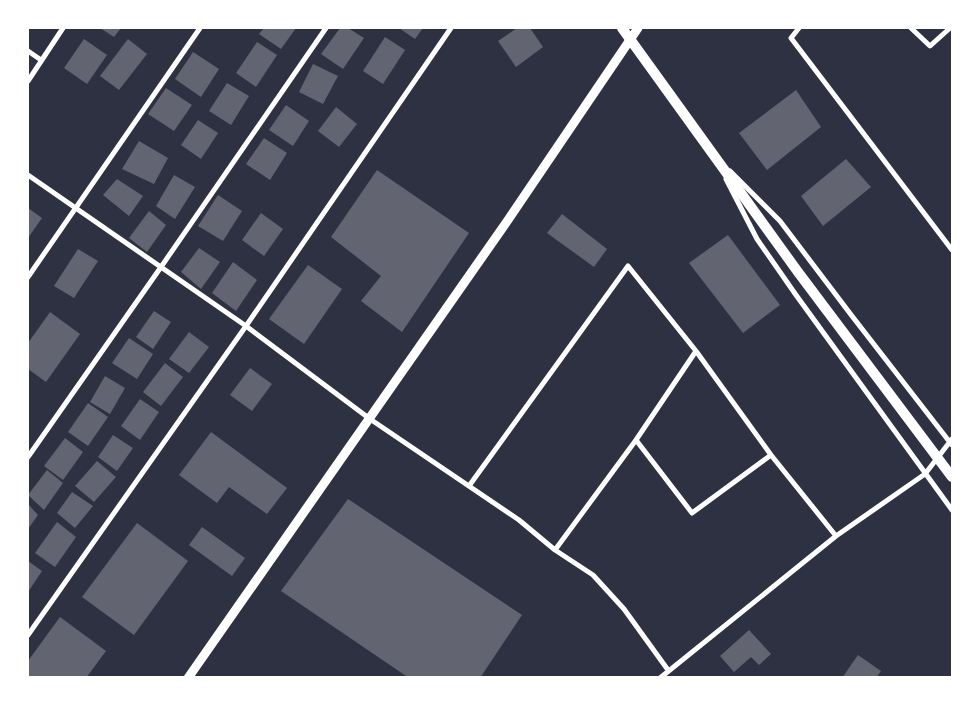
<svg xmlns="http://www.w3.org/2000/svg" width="980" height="705" viewBox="0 0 980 705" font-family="'PT Sans',sans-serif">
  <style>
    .building { fill: #626471 }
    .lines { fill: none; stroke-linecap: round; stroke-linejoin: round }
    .minor { stroke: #fff; stroke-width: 5 }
    .tertiary { stroke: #fff; stroke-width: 9 }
    .secondary { stroke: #fff; stroke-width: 10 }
  </style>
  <rect width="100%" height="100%" fill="#2d3142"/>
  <path class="building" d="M100 28H121L114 37Z
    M264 28H296L281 49 259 34Z
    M340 28H348L364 38 343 69 321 54Z
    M399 28H423L415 39Z
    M517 28H530L543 47 516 67 498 41Z
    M385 37 405 50 383 84 363 71Z
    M84 39 107 55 87 84 64 68Z
    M128 39 147 54 119 90 100 76Z
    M257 42 277 55 256 87 236 73Z
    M193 52 219 69 201 97 175 79Z
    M313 64 338 76 323 104 299 92Z
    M227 83 249 96 231 125 209 111Z
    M166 88 192 105 174 131 148 114Z
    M796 90 821 127 767 170 739 133Z
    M286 105 309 121 293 146 269 130Z
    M336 107 357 124 339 147 318 131Z
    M198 120 218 133 201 159 181 145Z
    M264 138 287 153 270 180 246 164Z
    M139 141 168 158 154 184 122 169Z
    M846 159 871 187 823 226 801 196Z
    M377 170 469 233 402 332 361 301 381 276 331 237Z
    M174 175 195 187 175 219 156 206Z
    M117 179 143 196 129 216 103 195Z
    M218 195 242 211 223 241 198 226Z
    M28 208 42 218 28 238Z
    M149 211 166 225 147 252 129 238Z
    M261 213 283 229 264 256 242 240Z
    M562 214 607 249 594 267 547 233Z
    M728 235 780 305 743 333 689 263Z
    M199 248 220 262 201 289 181 272Z
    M78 249 98 261 74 298 54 286Z
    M233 262 257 280 236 311 212 293Z
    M308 265 342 289 304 344 269 319Z
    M154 311 171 322 153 349 136 337Z
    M50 312 80 334 46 382 28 369V343Z
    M189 332 209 347 189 373 169 359Z
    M129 338 153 354 137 379 112 363Z
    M165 363 183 377 161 406 143 392Z
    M250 368 272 384 252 411 230 395Z
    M105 376 125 388 110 414 90 402Z
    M140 399 159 412 140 440 121 426Z
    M88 403 108 417 88 446 68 432Z
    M211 432 287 488 267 514 229 487 217 503 179 475Z
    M113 435 133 448 117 471 98 457Z
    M65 438 83 452 63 480 44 466Z
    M97 461 116 477 94 502 75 486Z
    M47 470 63 483 44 510 28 495Z
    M72 492 93 506 75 528 57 513Z
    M348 499 522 615 480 678H409L281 591Z
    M28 504 38 515 28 529Z
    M57 522 76 537 55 567 35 553Z
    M137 523 188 561 134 635 82 597Z
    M202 527 245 558 232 576 189 545Z
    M28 561 42 571 28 592Z
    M60 617 106 651 86 678H28V661Z
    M749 630 771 654 759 665 751 657 734 672 720 656Z
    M858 655 881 671 876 678H842Z"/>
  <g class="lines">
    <path class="minor" d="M799 28 791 38 952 250
      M911 28 930 46 950 28
      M28 51 41 60
      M28 81 63 28
      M730 171 780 221 852 316 952 445
      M28 175 246 326 370 419 519 520 555 550 593 575 624 609 668 670
      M726 179 757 239 796 295 952 510
      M28 277 200 28
      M636 440 692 513 771 455
      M28 457 161 267 326 28
      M469 486 628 266 696 351 771 455 836 536
      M555 550 636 440 696 351
      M28 635 246 326 451 28
      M660 678 836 536 925 474 952 439"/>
    <path class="tertiary" d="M188 678 508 220 638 28"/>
    <path class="secondary" d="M622 28 798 272 952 477"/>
  </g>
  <rect width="980" height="705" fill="none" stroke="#ffffff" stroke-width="58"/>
</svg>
